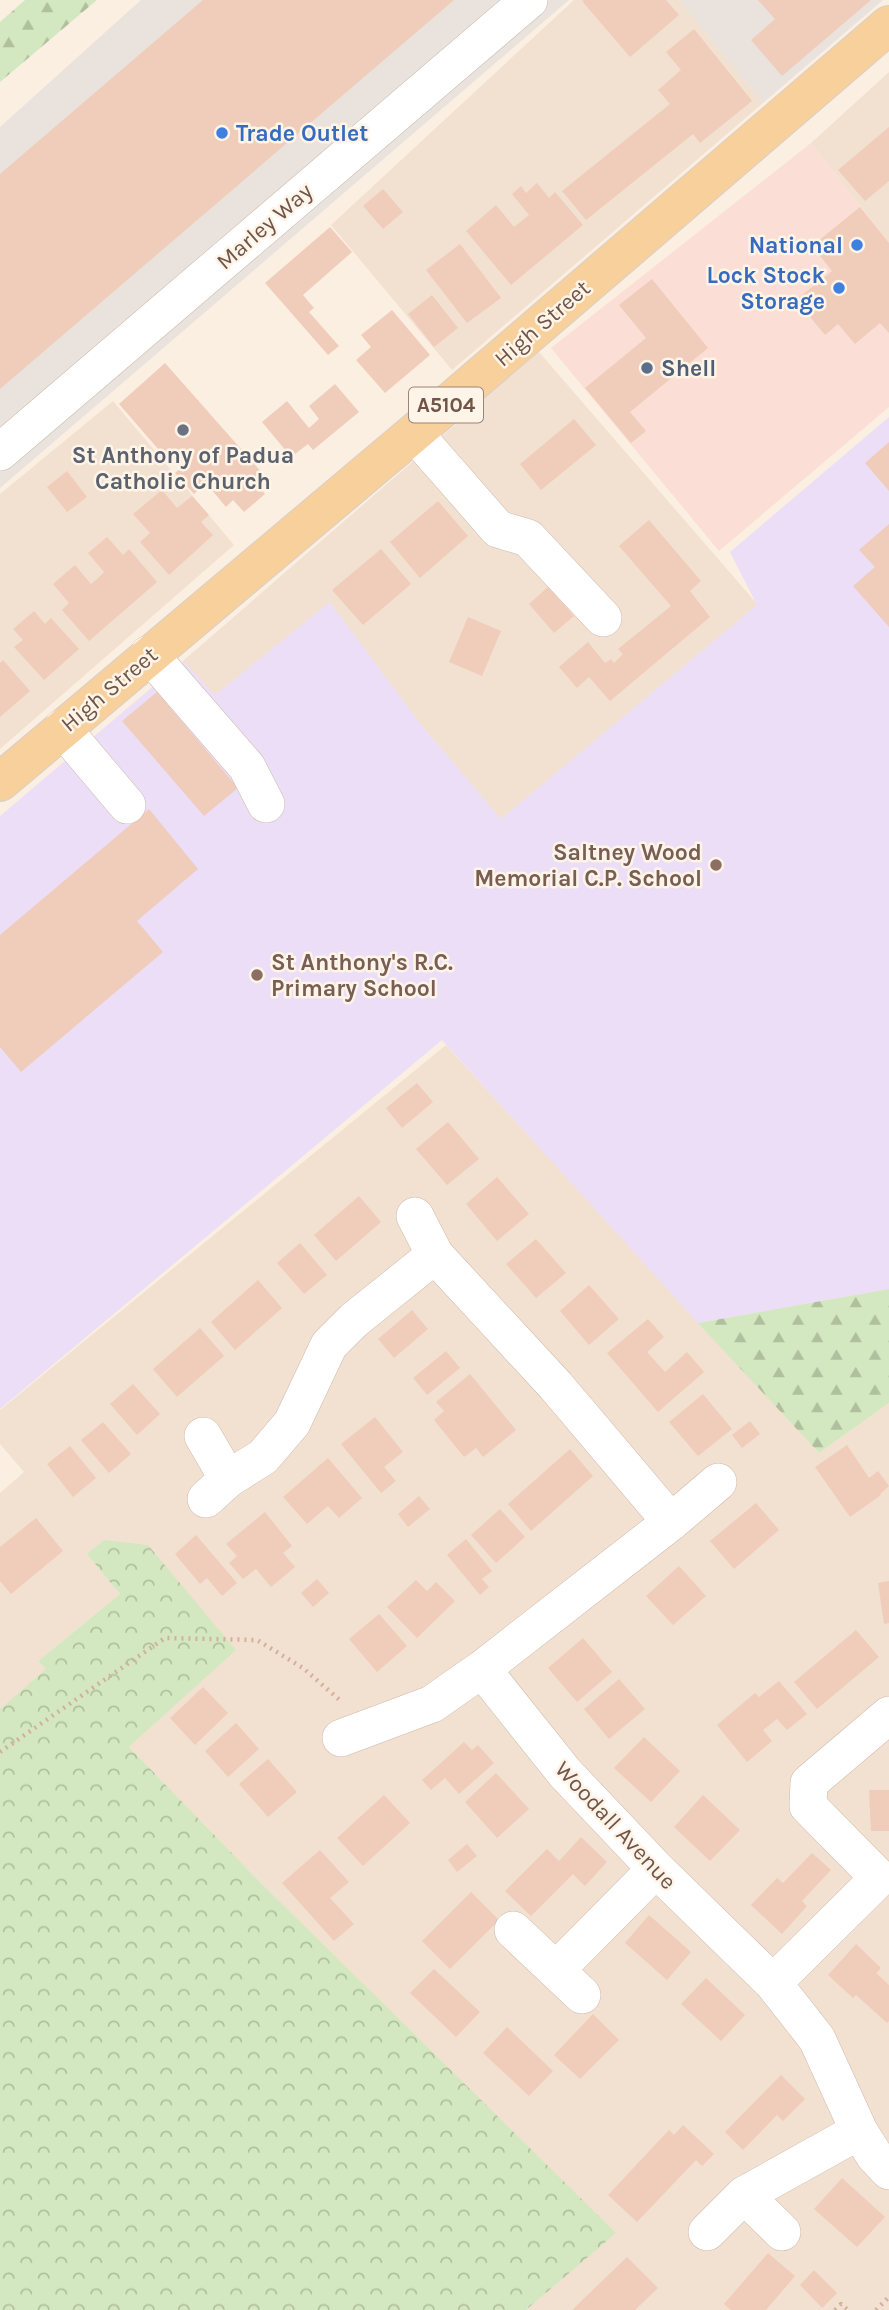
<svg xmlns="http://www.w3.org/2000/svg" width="889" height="2310" viewBox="0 0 889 2310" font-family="Karla,sans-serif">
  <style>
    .residential { fill: #f2e1d0 }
    .commercial { fill: #fbded5 }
    .industrial { fill: #eae2dc }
    .education { fill: #ecdef7 }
    .forest { fill: url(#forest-firs) }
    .park { fill: url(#park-crowns) }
    .building { fill: #f0ccba }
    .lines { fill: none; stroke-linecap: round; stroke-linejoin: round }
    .minor-casing { stroke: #ceb9ab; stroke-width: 38 }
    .major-casing { stroke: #d7cfcc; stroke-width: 40 }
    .path { stroke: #d4af9d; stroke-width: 4.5; stroke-dasharray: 2 5; stroke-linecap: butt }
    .minor { stroke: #fff; stroke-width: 37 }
    .major { stroke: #f8d09b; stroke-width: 38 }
    .shop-dot { fill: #3f7fe0; stroke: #fef4e7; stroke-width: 2.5 }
    .service-dot { fill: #5c6f8a; stroke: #fef4e7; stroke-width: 2.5 }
    .worship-dot { fill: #6b7280; stroke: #fef4e7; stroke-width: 2.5 }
    .education-dot { fill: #8d6e63; stroke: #fef4e7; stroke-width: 2.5 }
    .labels { text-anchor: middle; stroke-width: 5; stroke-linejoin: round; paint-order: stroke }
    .shield { fill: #fef4e7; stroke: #9b8578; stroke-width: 2 }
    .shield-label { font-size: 21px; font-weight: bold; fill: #715549 }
    .shop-label { font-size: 23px; font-weight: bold; fill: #366cbe; stroke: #fef4e7; text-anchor: end }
    .street-label { font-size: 23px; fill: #715549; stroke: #fef4e7 }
    .service-label { font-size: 23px; font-weight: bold; fill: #4e5e75; stroke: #fef4e7; text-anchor: start }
    .worship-label { font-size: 23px; font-weight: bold; fill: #5b616d; stroke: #fef4e7 }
    .education-label { font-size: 23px; font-weight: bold; fill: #785e54; stroke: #fef4e7; text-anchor: end }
  </style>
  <defs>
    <pattern id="forest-firs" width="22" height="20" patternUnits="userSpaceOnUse" patternTransform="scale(1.75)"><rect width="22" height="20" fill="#d3e8c0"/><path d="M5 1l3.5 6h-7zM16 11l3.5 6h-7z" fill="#b0bf9e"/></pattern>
    <pattern id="park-crowns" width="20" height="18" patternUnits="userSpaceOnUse" patternTransform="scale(1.75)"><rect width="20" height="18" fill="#d3e8c0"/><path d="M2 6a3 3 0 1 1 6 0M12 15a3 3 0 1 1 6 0" fill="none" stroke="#b0bf9e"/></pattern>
  </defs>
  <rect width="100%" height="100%" fill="#fbefe1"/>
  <path class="residential" d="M574 0H679L763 103 452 370 331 225Z
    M889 72V243L811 143Z
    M539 352 758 605 501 820 422 726 214 695 183 661Z
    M113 401 234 545 0 749V494Z
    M446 1045 819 1453 889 1403V2310H526L615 2233 260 1882 129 1747 235 1650 88 1554 120 1594 38 1661 47 1669 0 1709V1493L24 1472 0 1444V1410Z"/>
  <path class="commercial" d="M811 143 889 243V407L719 551 551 348Z"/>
  <path class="industrial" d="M141 0H569L0 488V127Z
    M679 0H883L763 103Z"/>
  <path class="education" d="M889 417V1289L698 1323 442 1040 0 1409V816L183 661 215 695 330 602 422 726 501 819 757 605 730 552Z"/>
  <path class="forest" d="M25 0H97L0 82V22Z
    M889 1289V1403L819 1453 698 1323Z"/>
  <path class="park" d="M104 1540 148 1545 236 1650 129 1747 260 1882 616 2233 526 2310H0V1709L46 1669 38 1661 120 1594 87 1554Z"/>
  <path class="building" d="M203 0H454L0 389V174Z
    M584 0H666L679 15 630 57 582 1Z
    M758 0H871L782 76 751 40 775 19Z
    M694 29 752 101 700 143 693 134 586 220 562 191 670 104 658 90 681 70 666 52Z
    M889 127V181L865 201 838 170Z
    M537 183 549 198 555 192 583 225 511 285 466 231 496 205 514 227 529 215 512 194 521 186 526 193Z
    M383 189 403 212 383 229 363 206Z
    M860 207 889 243V333L880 323 855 344 838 324 825 335 796 300 832 271 812 246Z
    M330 227 352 252 303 295 314 308 309 312 339 346 328 355 265 283Z
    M460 244 501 298 467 323 426 270Z
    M652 279 708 348 630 412 646 431 631 443 585 388 646 338 619 305Z
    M432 295 458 328 434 347 408 314Z
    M392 310 430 355 385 393 356 360 371 347 361 335Z
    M165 363 264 475 255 483 265 494 244 512 233 500 226 507 206 483 194 494 175 473 187 463 181 456 172 465 119 404Z
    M335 384 359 412 313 450 308 444 291 457 262 422 287 401 309 428 319 419 309 406Z
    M574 419 596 445 541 490 520 464Z
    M889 442V491L865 463Z
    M67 471 87 497 67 512 47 487Z
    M162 490 177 508 192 496 209 515 201 522 213 535 169 575 140 542 150 533 133 514Z
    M438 501 468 536 420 578 390 542Z
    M649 520 701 581 690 591 710 617 610 701 589 677 577 688 559 667 588 642 605 663 611 659 614 663 623 654 618 649 671 606 619 546Z
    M889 524V627L853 586 875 567 859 550Z
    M107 537 123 555 129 549 157 582 89 641 62 610 69 603 53 584 75 565 91 584 97 579 104 572 88 553Z
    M381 549 411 584 363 625 332 590Z
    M548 587 574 616 554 633 529 604Z
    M34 611 45 624 51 618 79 649 44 680 14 647 23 640 13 629Z
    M468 617 501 631 482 676 449 662Z
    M3 660 30 691 0 717V663Z
    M157 692 238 788 204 816 122 721Z
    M149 809 198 869 137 921 163 952 21 1072 0 1047V935Z
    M417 1083 433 1102 402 1128 386 1108Z
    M448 1122 479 1159 447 1185 416 1149Z
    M497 1177 529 1214 497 1241 466 1204Z
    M359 1196 381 1222 336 1261 314 1235Z
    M536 1239 566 1273 536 1298 506 1264Z
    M300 1243 327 1275 304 1294 277 1263Z
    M258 1280 282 1308 235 1350 211 1322Z
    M589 1285 619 1319 589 1345 560 1311Z
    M412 1310 428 1329 394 1358 378 1339Z
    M648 1319 664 1337 647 1352 665 1372 687 1352 704 1372 658 1412 607 1353Z
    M200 1328 224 1356 177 1397 153 1369Z
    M446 1351 460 1368 427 1395 413 1378Z
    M470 1374 516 1430 483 1457 476 1448 464 1457 434 1420 444 1411 436 1402Z
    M133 1384 160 1414 137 1435 110 1404Z
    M703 1394 732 1429 698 1456 669 1422Z
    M375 1417 403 1452 384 1467 396 1481 381 1493 341 1444Z
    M750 1421 760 1434 742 1448 732 1435Z
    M103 1422 131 1454 109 1473 81 1440Z
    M847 1445 869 1478 878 1471 889 1486 880 1494 881 1495 850 1517 815 1467Z
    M70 1446 96 1478 73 1497 47 1464Z
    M570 1449 593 1476 531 1531 508 1504Z
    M328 1458 362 1498 339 1518 328 1506 307 1524 283 1497Z
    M419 1496 430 1509 408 1527 398 1514Z
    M756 1503 779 1530 734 1569 710 1541Z
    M500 1509 525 1537 496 1563 471 1535Z
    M265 1512 292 1546 283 1553 295 1567 271 1587 256 1569 243 1579 229 1563 237 1556 226 1544Z
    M36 1518 63 1551 11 1594 0 1581V1547Z
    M196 1535 237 1583 222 1596 207 1578 200 1584 175 1554Z
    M466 1539 492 1571 482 1579 489 1587 480 1595 447 1555Z
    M679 1566 706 1596 673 1625 646 1596Z
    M317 1579 329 1593 313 1607 301 1593Z
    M416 1580 427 1591 436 1582 455 1601 417 1638 387 1607Z
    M889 1581V1623L884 1624 878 1583Z
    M379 1614 407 1646 377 1672 349 1639Z
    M856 1630 879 1657 817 1709 794 1682Z
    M583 1638 612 1672 577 1702 548 1668Z
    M619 1679 645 1709 609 1739 584 1709Z
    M779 1681 807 1714 787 1730 777 1719 763 1730 772 1741 747 1762 717 1725 755 1693 759 1697Z
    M203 1687 228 1713 195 1745 170 1718Z
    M236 1723 259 1749 228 1777 205 1751Z
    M644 1737 680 1771 651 1802 614 1768Z
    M464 1742 472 1750 478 1745 494 1763 459 1794 445 1778 431 1790 422 1780Z
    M268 1759 297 1792 268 1817 239 1784Z
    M496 1773 529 1809 497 1838 465 1802Z
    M869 1790H889V1831H871Z
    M384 1795 410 1823 363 1866 337 1838Z
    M703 1795 740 1830 710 1861 674 1827Z
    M581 1837 607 1862 585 1886 573 1874 531 1916 505 1891 547 1849 559 1861Z
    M467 1844 477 1856 457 1872 448 1860Z
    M320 1850 349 1882 330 1898 354 1924 334 1941 282 1883Z
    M812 1853 831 1870 802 1901 807 1906 782 1934 751 1905 777 1878 783 1883Z
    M471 1892 499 1920 450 1969 422 1941Z
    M649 1915 691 1952 667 1980 625 1943Z
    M856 1944 881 1968 876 1973 889 1985V2021L887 2023 856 1995 853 1998 828 1975Z
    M434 1969 480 2012 456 2037 410 1993Z
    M706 1978 745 2015 721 2041 681 2004Z
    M593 2014 619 2040 580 2079 554 2055Z
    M507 2027 553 2071 529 2096 483 2053Z
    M781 2075 805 2099 783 2121 777 2115 743 2150 725 2132Z
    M683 2125 714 2154 702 2166 696 2160 637 2222 608 2195 669 2130 674 2135Z
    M842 2178 885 2217 857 2247 814 2209Z
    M768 2253 795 2276 766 2310H731L724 2304Z
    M627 2257 658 2288 635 2310H572Z
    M814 2270 837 2293 822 2308 800 2285Z"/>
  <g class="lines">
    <g class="minor-casing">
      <path id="minor" d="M414 433 498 529 528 538 603 618
        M0 452 529 0
        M149 654 247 767 266 804
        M62 728 127 805
        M415 1216 435 1255 556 1386 671 1522 482 1669 565 1773 656 1869 773 1983 817 2039 859 2131 874 2155 889 2171
        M203 1436 228 1479
        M206 1499 228 1479 263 1457 292 1423 329 1345 354 1320 435 1255
        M671 1522 718 1482
        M341 1738 432 1704 482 1669
        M513 1930 582 1995
        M556 1970 656 1869
        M773 1983 879 1878 808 1806 809 1783 889 1715
        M744 2195 782 2232
        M707 2232 744 2195 859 2131"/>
    </g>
    <g class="major-casing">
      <path id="major" d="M0 782 414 433 889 25"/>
    </g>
    <path class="path" d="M0 1752 165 1638 257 1640 303 1668 342 1702
      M835 2310 841 2304 848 2310
      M876 2310 889 2297"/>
    <use href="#minor" class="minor"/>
    <use href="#major" class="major"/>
  </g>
  <g class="shop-dot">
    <circle cx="222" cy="133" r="7"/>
    <circle cx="857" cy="245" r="7"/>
    <circle cx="839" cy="288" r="7"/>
  </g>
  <circle class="service-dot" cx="647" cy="368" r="7"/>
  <circle class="worship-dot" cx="183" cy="430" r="7"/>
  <g class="education-dot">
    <circle cx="716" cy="865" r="7"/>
    <circle cx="257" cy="975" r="7"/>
  </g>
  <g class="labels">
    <rect class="shield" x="409" y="387.5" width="74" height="35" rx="5"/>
    <g class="shield-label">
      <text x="446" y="412">A5104</text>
    </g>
    <g class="shop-label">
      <text x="236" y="141" text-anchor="start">Trade Outlet</text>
      <text x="843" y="253">National</text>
      <text x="825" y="283">Lock Stock<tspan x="825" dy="26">Storage</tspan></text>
    </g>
    <g class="street-label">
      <text transform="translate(264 226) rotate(-41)" y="8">Marley Way</text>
      <text transform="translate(542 323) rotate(-41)" y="8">High Street</text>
      <text transform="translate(109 689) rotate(-40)" y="8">High Street</text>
      <text transform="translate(616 1825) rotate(47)" y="8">Woodall Avenue</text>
    </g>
    <g class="service-label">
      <text x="661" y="376">Shell</text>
    </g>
    <g class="worship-label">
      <text x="183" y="463">St Anthony of Padua<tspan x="183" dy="26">Catholic Church</tspan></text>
    </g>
    <g class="education-label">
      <text x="702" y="860">Saltney Wood<tspan x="702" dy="26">Memorial C.P. School</tspan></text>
      <text x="271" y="970" text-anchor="start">St Anthony's R.C.<tspan x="271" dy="26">Primary School</tspan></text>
    </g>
  </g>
</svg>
